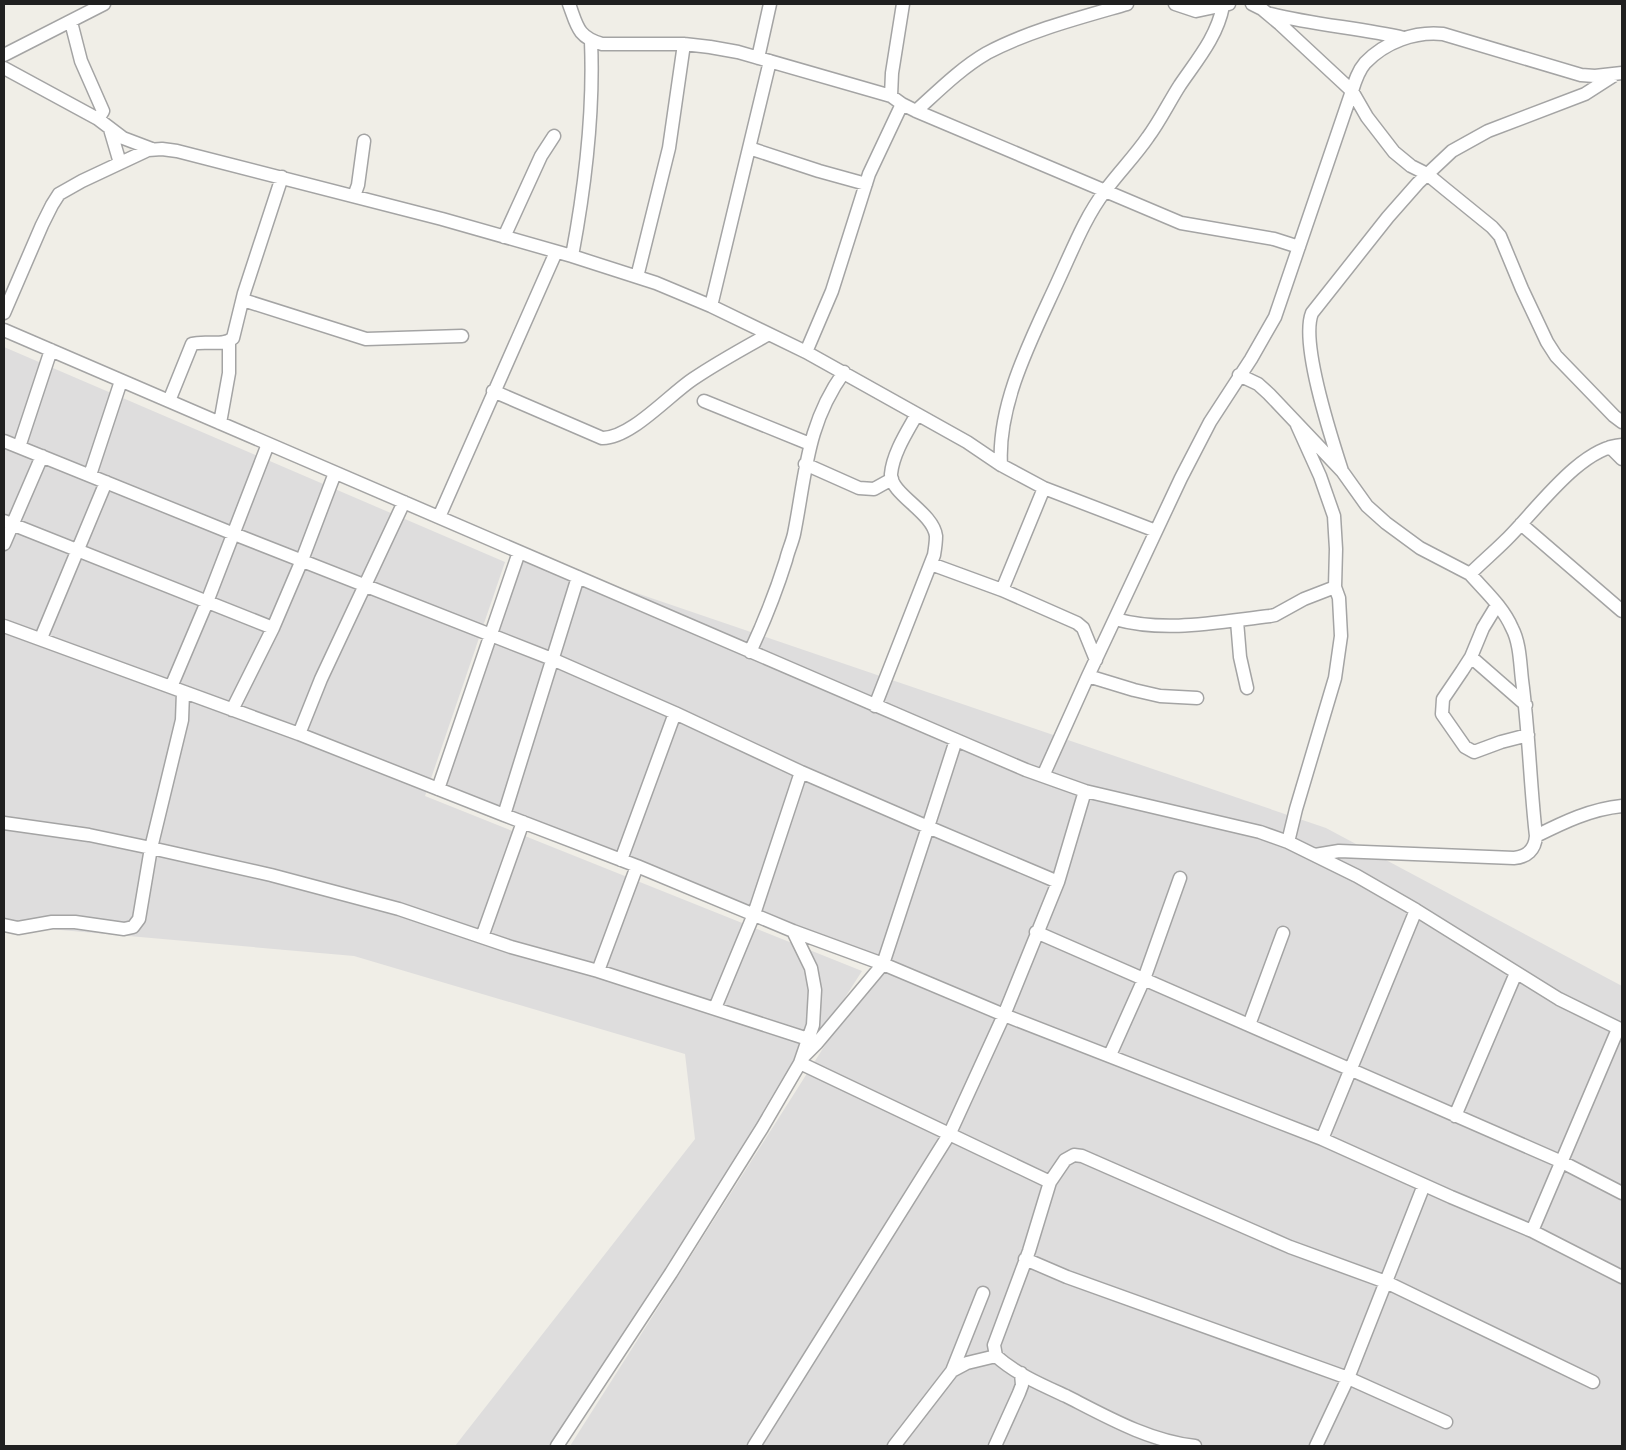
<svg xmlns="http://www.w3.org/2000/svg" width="1626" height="1450" viewBox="0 0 1626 1450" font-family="'Work Sans',sans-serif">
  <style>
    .residential { fill: #dedddd }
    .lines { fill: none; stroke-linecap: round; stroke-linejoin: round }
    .minor-casing { stroke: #a4a4a4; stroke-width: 15 }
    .minor { stroke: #fff; stroke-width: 12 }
  </style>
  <rect width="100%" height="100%" fill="#f0eee7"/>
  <path class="residential" d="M4 347 505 562 425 796 862 971 558 1446H455L695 1139 685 1054 354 956 4 925Z
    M519 553 1326 828 1622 986V1446H570L876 965 431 792Z"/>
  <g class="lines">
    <g class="minor-casing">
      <path id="minor" d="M569 4C577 25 577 37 602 44H684L710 47 738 52 891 96 902 104 916 111 1181 223 1274 239 1299 247
        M1175 4 1196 11 1229 4
        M1252 4 1262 9 1280 24 1352 91 1367 117 1394 152 1411 166 1427 174 1444 188 1492 227 1500 236 1522 289 1547 342 1556 356 1614 416 1622 422
        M1271 14C1315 25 1360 28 1404 38
        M71 22 81 61 103 111 98 119
        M4 55 104 4
        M758 58 770 4
        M4 68 98 119 123 138 152 149
        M891 96 892 73 903 4
        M916 111C938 91 961 68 987 53 1028 31 1082 17 1127 4
        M110 129 120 163
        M749 148 819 171 866 184
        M354 196 358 185 364 141
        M504 237 541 156 554 136
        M572 256C585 187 594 111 591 41
        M637 277 669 148 684 44
        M243 300 366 339 462 336
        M711 306 770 61
        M4 313 42 225 52 205 59 194 82 181 148 150 162 149 177 151 442 219 572 256 656 283 711 306 806 352 967 442 1001 465 1044 488 1156 531
        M4 330 1026 770 1085 791 1260 832 1288 842 1357 876 1416 910 1559 999 1622 1030
        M806 352 832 291 869 174 902 104
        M1239 375 1258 384 1269 394 1342 471 1367 506 1386 523 1420 548 1470 574
        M493 391 602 438C630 439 669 395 693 379 718 362 744 348 769 334
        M169 401 192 344C205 340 223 347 233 338L244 293 282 177
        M704 401 810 444
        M220 423 229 373V341
        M4 441 234 534 552 659 675 713 621 860
        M19 447 51 350
        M1610 447 1622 459
        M805 464 859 488 874 489 892 479
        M1001 465C997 403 1033 336 1058 281 1072 251 1085 217 1105 191 1119 172 1135 156 1148 137 1160 121 1169 102 1180 85 1197 60 1217 37 1223 6
        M1342 471C1331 437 1300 343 1312 313L1388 217 1418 183 1452 151 1488 131 1585 94 1613 76
        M90 475 121 381
        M439 517 556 252
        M4 521 273 628
        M1521 524 1622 611
        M4 544 42 456
        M931 564 1002 590 1077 623 1083 628 1096 660
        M1002 590 1044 488
        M1497 605 1483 628 1471 657 1462 671 1443 699 1442 714 1465 747 1474 752 1501 742 1528 735
        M1115 619C1165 633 1218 622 1270 616L1275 615 1304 599 1335 587
        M1237 621 1240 657 1247 688
        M4 626 299 734 504 815 637 866 793 931 811 968 815 990 813 1025 800 1063 762 1128 671 1273 557 1446
        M41 638 106 482
        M750 652C764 622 776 592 786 560 788 551 792 543 794 534 806 474 806 425 844 372
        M1471 657 1526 705
        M1088 676 1134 690 1160 696 1197 698
        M171 687 207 602 268 444
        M875 706 934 555C935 549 936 542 936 536 933 512 890 494 891 474 893 453 907 432 917 414
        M232 710 273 628 302 560 335 473
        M675 713 801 772 928 827 883 964 1004 1015 1322 1139 1451 1197 1532 1231 1622 1277
        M299 734 321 679 404 502
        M956 740 928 827 1058 882
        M1043 776 1088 676 1181 478 1210 422 1251 359 1275 317 1352 91C1355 81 1358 71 1365 63 1385 42 1415 31 1443 34L1581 75 1595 76 1622 73
        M438 789 519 552
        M504 815 578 577
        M4 823 89 835 151 848 271 875 399 909 511 947 598 971 808 1039
        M1536 836C1564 822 1591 809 1622 806
        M1288 842 1296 809 1335 678 1341 636 1339 598 1335 587 1336 549 1334 516 1320 476 1297 425
        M1315 855 1339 851 1514 858C1527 857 1535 850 1536 836 1530 784 1529 732 1522 680 1520 663 1520 643 1512 628 1503 607 1485 591 1470 574 1482 562 1494 552 1506 540 1535 512 1580 447 1622 445
        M4 925 18 928 52 922H75L124 929 133 927 139 919 151 848 182 720 183 692
        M793 931 883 964 817 1043 804 1056
        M1036 932 1562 1162 1622 1193
        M482 937 523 822
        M598 971 637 866
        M715 1008 754 914 801 772
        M1249 1025 1283 933
        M1110 1055 1144 979 1180 878
        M800 1063 1050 1182
        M1455 1116 1516 973
        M1322 1139 1416 910
        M1532 1231 1618 1029
        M1025 1259 1067 1277 1348 1378 1446 1422
        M952 1371 983 1293
        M754 1446 950 1133 1004 1015 1058 882 1085 791
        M894 1446 952 1371 967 1363 996 1356
        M995 1446 1019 1393 1022 1385 1021 1373
        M1195 1446C1149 1441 1107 1417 1066 1396 1042 1385 1016 1374 996 1356L994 1345 1029 1251 1050 1182 1065 1160 1074 1155 1082 1156 1290 1247 1386 1282 1593 1382
        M1316 1446 1348 1378 1424 1185"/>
    </g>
    <use href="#minor" class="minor"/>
  </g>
  <rect width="1626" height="1450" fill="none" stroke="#202020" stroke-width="10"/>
</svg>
